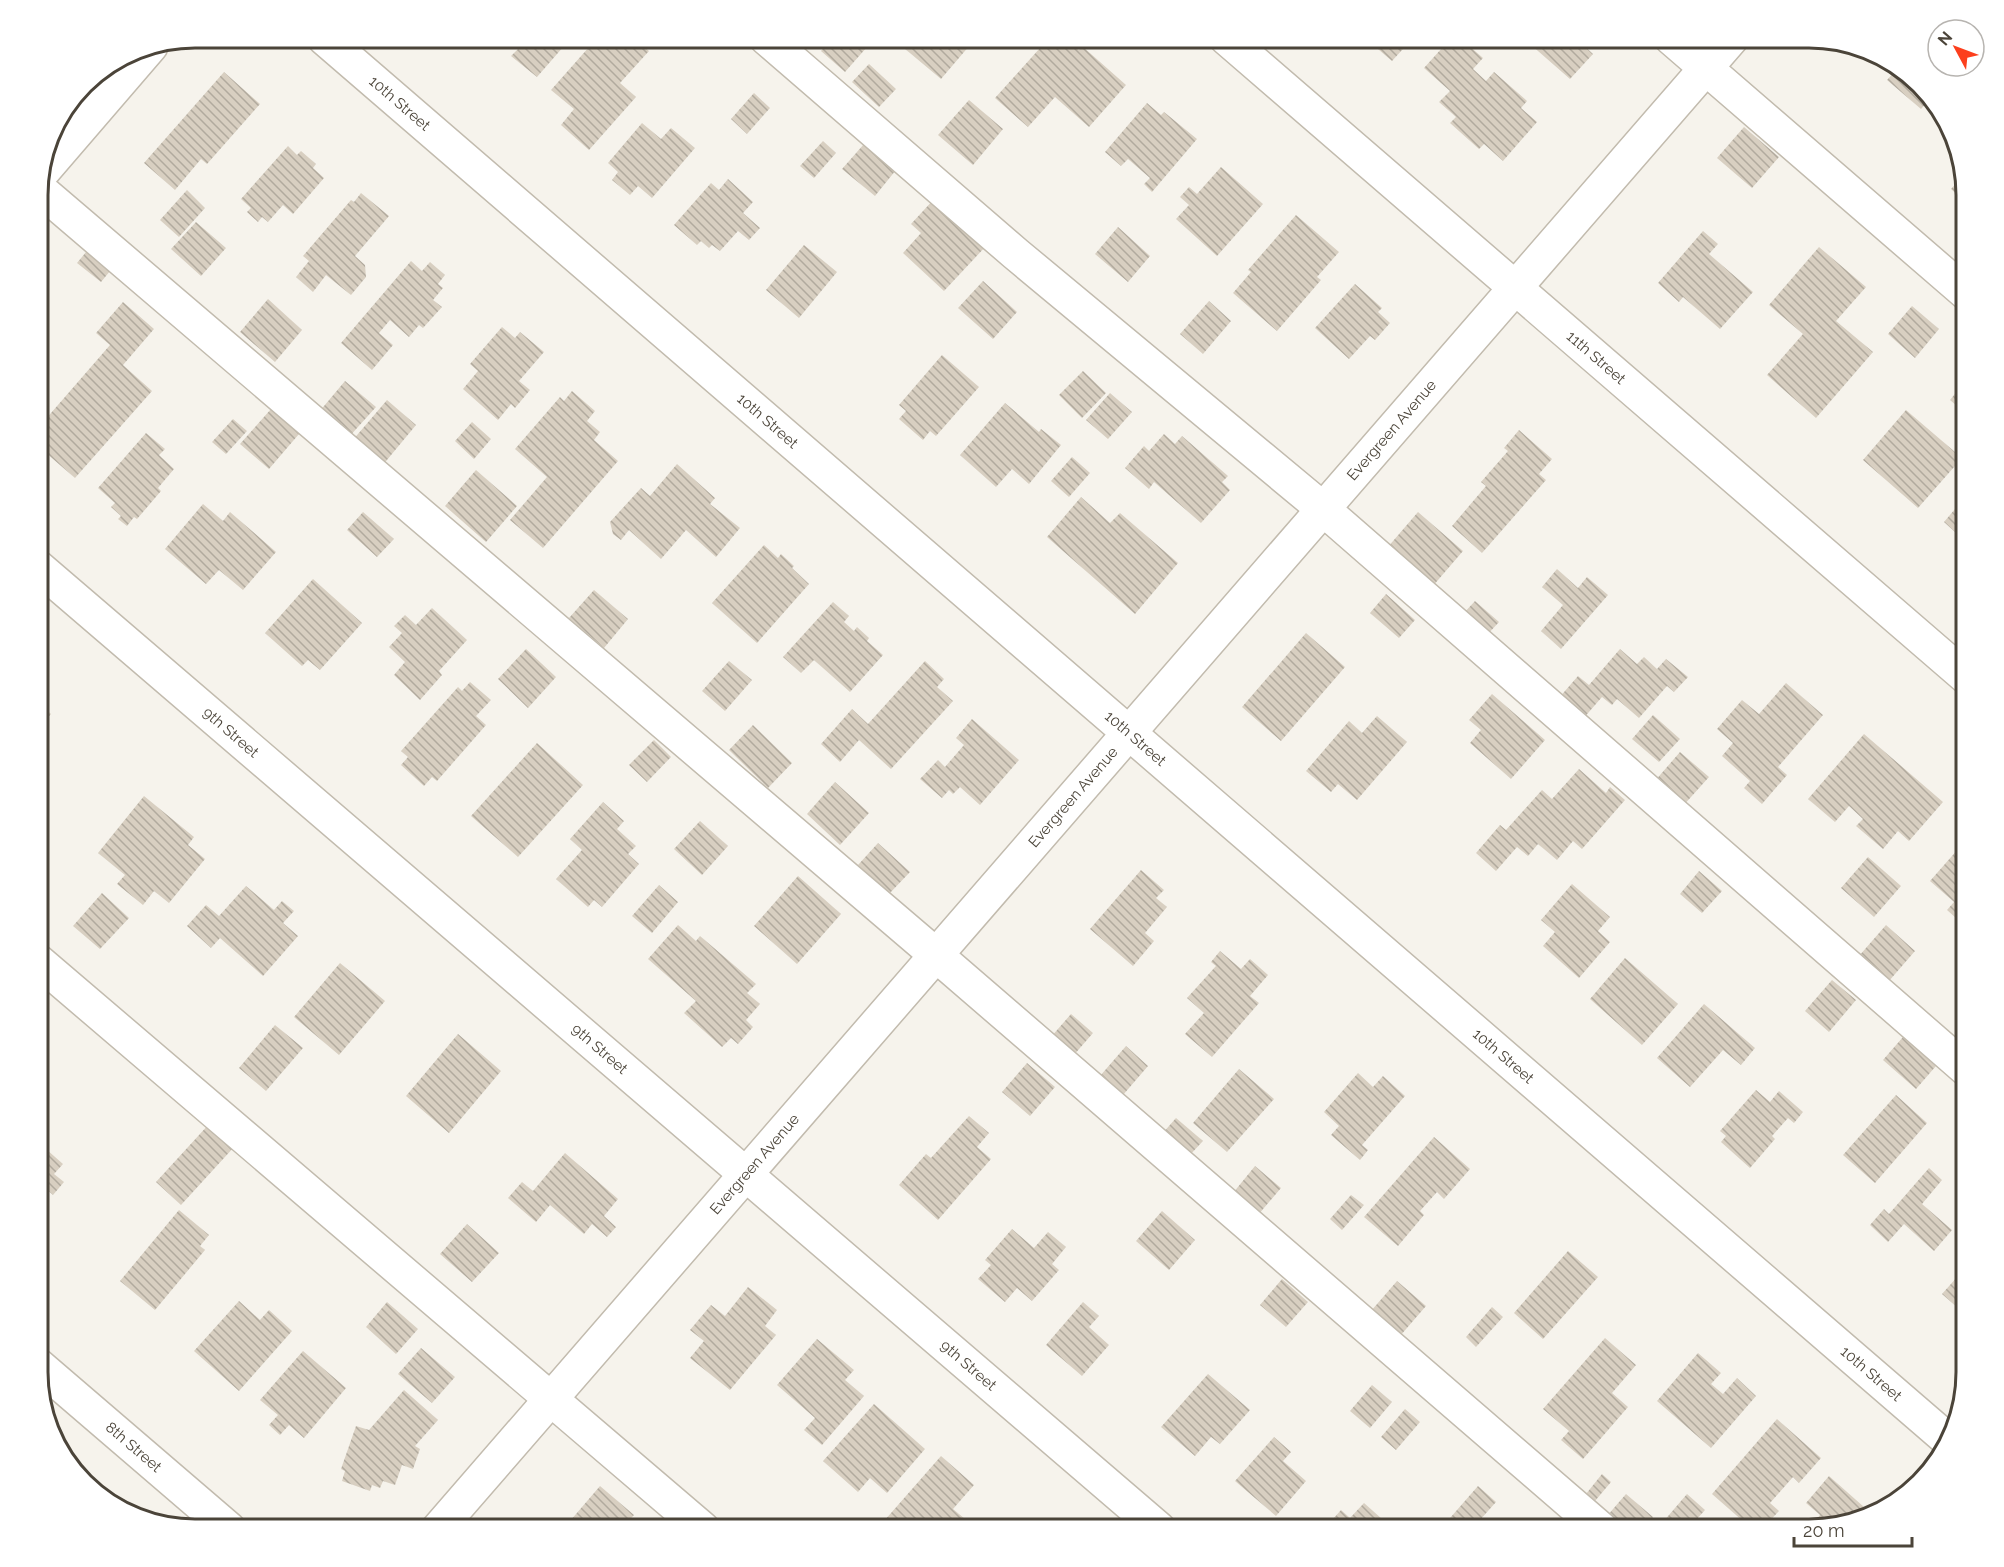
<svg xmlns="http://www.w3.org/2000/svg" width="2004" height="1567" viewBox="0 0 2004 1567" font-family="Raleway,sans-serif">
  <style>
    .building { fill: url(#building-back-hatch) }
    .lines { fill: none; stroke-linecap: round; stroke-linejoin: round }
    .minor-casing { stroke: #c2bbae; stroke-width: 36 }
    .minor { stroke: #fff; stroke-width: 33 }
    .labels { text-anchor: middle; stroke-width: 6; stroke-linejoin: round; paint-order: stroke }
    .street-label { font-size: 15px; fill: #4b4439; stroke: #fff }
    .rim { fill: none; stroke: #4b4439; stroke-width: 3 }
  </style>
  <defs>
    <pattern id="building-back-hatch" width="6" height="6" patternUnits="userSpaceOnUse" patternTransform="scale(1.5)"><rect width="6" height="6" fill="#d8cfc1"/><path d="M-1 5l2 2M0 0l6 6M5-1l2 2" fill="none" stroke="#b1aa9e"/></pattern>
  </defs>
  <rect width="100%" height="100%" fill="#f6f3ec"/>
  <path class="building" d="M517 38H571L537 77 511 56 520 47 514 41Z
    M597 38H634L649 51 620 83 636 97 589 150 561 125 574 109 551 90Z
    M832 38H875L845 72 821 51Z
    M892 38H976L941 79Z
    M1049 38H1064L1079 50 1082 46 1126 85 1089 127 1055 97 1028 127 995 98Z
    M1365 38H1413L1392 61Z
    M1451 38H1460L1483 58 1473 69 1486 81 1494 72 1527 101 1521 108 1537 122 1503 161 1484 144 1479 149 1450 123 1456 117 1439 102 1450 91 1424 68Z
    M1523 38H1580L1578 40 1593 54 1570 79Z
    M1888 61 1913 76 1930 99 1921 109 1887 80 1895 71 1886 63Z
    M869 64 896 89 879 107 852 82Z
    M224 72 260 104 207 164 201 159 175 190 144 163Z
    M754 93 770 108 747 134 731 119Z
    M969 100 1003 129 973 165 938 135Z
    M1147 103 1161 115 1164 112 1197 139 1152 192 1144 184 1150 178 1128 159 1121 166 1105 152Z
    M642 123 661 139 671 128 695 148 652 198 638 186 630 195 612 180 618 172 608 163Z
    M1744 127 1779 157 1752 188 1717 158Z
    M823 141 836 153 814 178 800 166Z
    M864 144 896 170 875 196 842 169Z
    M288 146 297 155 301 151 316 164 313 168 324 178 293 214 283 205 268 222 262 217 258 222 247 212 251 208 241 199Z
    M1221 167 1263 204 1217 256 1176 219 1189 205 1180 197 1189 187 1197 194Z
    M1962 177 1966 195V203L1951 189Z
    M728 179 753 202 743 213 760 228 749 240 738 231 720 251 712 245 709 248 701 241 697 245 674 225 711 183 719 190Z
    M187 190 205 208 179 237 160 220Z
    M361 193 389 216 355 256 365 265 366 277 351 295 326 275 313 292 296 277 309 261 303 256 351 200 354 202Z
    M935 198 987 245 944 291 903 253 921 233 911 224Z
    M1296 215 1339 252 1317 277 1321 280 1277 331 1233 293 1251 272 1248 270Z
    M196 222 226 248 201 276 171 249Z
    M1118 227 1150 256 1128 282 1095 254Z
    M1703 231 1718 244 1709 254 1753 292 1720 329 1683 297 1679 302 1658 283Z
    M804 245 837 272 799 318 766 290Z
    M91 246 115 265 101 282 77 263Z
    M1819 247 1866 287 1836 321 1873 352 1816 418 1767 375 1803 334 1769 305Z
    M411 261 422 271 430 262 445 275 438 284 443 288 433 300 442 307 423 328 419 325 409 337 390 320 379 333 393 345 372 370 341 343Z
    M983 281 1017 312 993 339 958 308Z
    M1355 284 1382 308 1378 312 1390 323 1375 340 1370 336 1349 359 1315 328Z
    M268 299 302 330 275 362 240 332Z
    M1209 301 1231 321 1203 354 1180 334Z
    M123 302 154 329 123 365 152 391 75 478 38 446V428L110 345 96 333Z
    M1912 306 1939 329 1915 358 1888 334Z
    M502 327 515 338 520 332 544 352 519 381 530 390 515 408 511 404 498 420 463 389 478 371 470 364Z
    M942 355 979 387 936 436 930 431 923 440 899 419 906 411 899 405Z
    M1083 371 1106 393 1082 418 1059 395Z
    M1966 380V414L1950 400Z
    M345 381 376 407 348 438 319 412Z
    M572 391 595 411 587 421 600 432 594 440 618 461 543 548 510 520 547 477 515 449 560 397 564 401Z
    M1110 393 1132 412 1108 439 1086 420Z
    M387 400 416 425 382 466 352 441Z
    M1005 403 1039 432 1041 429 1061 445 1029 484 1012 469 996 487 960 455Z
    M271 409 299 434 269 469 240 444Z
    M1906 410 1962 458 1918 508 1863 460Z
    M233 419 247 431 226 454 212 442Z
    M472 422 491 439 474 459 455 441Z
    M1519 430 1552 459 1539 474 1546 480 1482 553 1452 526 1486 486 1481 482 1508 451 1504 448Z
    M146 433 165 449 159 455 174 469 158 488 161 491 137 519 134 517 127 526 118 519 121 516 111 507 115 503 98 488Z
    M1164 434 1175 444 1182 436 1228 476 1222 482 1230 490 1201 523 1154 482 1149 489 1125 468 1144 446 1149 451Z
    M1072 457 1090 473 1069 497 1051 481Z
    M677 464 715 498 710 504 740 528 716 557 686 530 661 559 629 530 621 540 613 534 610 522 641 488 650 496Z
    M476 470 517 506 486 542 445 506Z
    M1966 496V542L1944 522Z
    M1081 497 1110 523 1120 513 1178 563 1135 614 1047 537Z
    M203 504 223 521 230 512 276 552 243 590 219 570 206 584 165 549Z
    M363 512 394 539 377 557 347 530Z
    M1418 512 1463 551 1432 587 1387 548Z
    M764 545 778 558 781 554 794 566 792 568 809 584 757 643 712 603Z
    M1557 569 1578 588 1587 577 1608 595 1561 649 1541 631 1563 605 1542 587Z
    M313 579 362 623 320 670 308 660 302 666 265 633Z
    M594 590 628 619 604 648 569 618Z
    M1386 594 1415 620 1399 638 1370 613Z
    M1475 601 1499 622 1487 635 1463 614Z
    M833 602 849 616 844 622 854 631 857 627 869 638 867 641 883 655 850 692 814 660 801 673 783 657Z
    M432 608 467 640 439 671 442 675 420 700 394 675 405 662 389 647 402 633 394 626 405 615 416 625Z
    M1306 633 1345 667 1281 741 1242 707Z
    M526 649 556 677 528 708 498 679Z
    M1620 649 1637 664 1644 657 1657 669 1666 659 1688 677 1674 692 1667 686 1639 718 1617 699 1612 705 1602 697 1582 720 1558 699 1578 676 1589 685Z
    M729 661 752 680 725 711 702 691Z
    M925 661 944 679 937 687 953 701 891 769 859 740 840 762 821 744 852 709 868 724Z
    M470 682 491 700 476 716 486 725 437 781 432 777 424 786 401 765 408 757 401 751 458 687 462 691Z
    M1786 683 1823 715 1778 767 1787 775 1762 804 1744 788 1750 781 1722 756 1733 743 1717 729 1742 700 1759 714Z
    M1492 694 1545 740 1511 779 1470 743 1481 730 1469 720Z
    M38 702 51 714 38 728Z
    M1653 715 1680 739 1659 762 1632 739Z
    M1377 716 1407 742 1357 800 1338 784 1331 792 1306 771 1349 721 1362 733Z
    M972 719 1019 760 980 805 960 787 953 794 949 790 942 798 920 779 938 760 945 767 964 745 956 738Z
    M753 725 792 763 768 788 729 750Z
    M1864 734 1943 802 1909 841 1898 831 1883 849 1856 826 1863 819 1849 806 1835 822 1808 799Z
    M654 740 671 757 647 782 629 765Z
    M537 743 583 785 518 857 471 816Z
    M1680 752 1709 777 1682 807 1654 782Z
    M1579 769 1606 793 1610 787 1625 800 1582 849 1573 841 1557 860 1538 844 1528 856 1517 847 1496 871 1476 853 1500 825 1506 830 1542 790 1552 799Z
    M835 782 869 813 840 845 807 814Z
    M144 796 194 837 188 845 205 859 169 903 154 891 143 905 117 884 125 875 98 853Z
    M603 802 624 821 617 829 636 846 628 854 639 864 602 907 594 900 588 907 556 879 582 850 570 839Z
    M700 821 728 846 702 875 674 849Z
    M1966 840V927L1947 910 1954 902 1930 881Z
    M878 843 910 872 889 894 858 865Z
    M1868 857 1901 886 1874 917 1841 888Z
    M1141 870 1164 890 1156 898 1167 907 1145 933 1154 941 1133 966 1090 929Z
    M1699 871 1722 891 1702 913 1680 894Z
    M798 876 841 914 797 964 754 926Z
    M1572 884 1610 917 1598 931 1610 942 1579 978 1543 946 1555 932 1541 920Z
    M659 885 678 902 652 933 632 916Z
    M246 886 274 910 282 901 294 911 283 923 298 936 263 976 220 938 211 948 187 926 206 905 219 916Z
    M102 893 129 918 100 949 73 926Z
    M678 925 696 941 700 936 756 984 747 993 760 1004 746 1020 753 1027 738 1044 731 1038 722 1047 684 1013 696 1001 648 959Z
    M1886 925 1915 951 1889 981 1859 956Z
    M1220 951 1241 969 1250 959 1268 975 1250 996 1259 1003 1212 1057 1185 1034 1204 1013 1187 998 1216 966 1211 962Z
    M1625 958 1678 1004 1642 1045 1590 999Z
    M340 963 385 1001 339 1055 294 1017Z
    M1832 980 1856 1000 1829 1032 1805 1011Z
    M38 993 47 1000 38 1011Z
    M1704 1004 1755 1048 1741 1065 1723 1050 1690 1087 1657 1058Z
    M1071 1014 1093 1033 1073 1056 1051 1037Z
    M275 1025 303 1048 266 1091 239 1068Z
    M458 1034 501 1071 449 1133 406 1096Z
    M1903 1037 1936 1066 1916 1089 1883 1060Z
    M1126 1046 1148 1066 1123 1095 1100 1076Z
    M1027 1063 1055 1087 1030 1116 1002 1092Z
    M1239 1069 1274 1099 1227 1152 1193 1123Z
    M1358 1073 1373 1087 1383 1076 1405 1096 1362 1145 1368 1150 1360 1160 1331 1135 1339 1126 1324 1112Z
    M1756 1090 1770 1102 1779 1091 1803 1112 1794 1123 1788 1118 1772 1136 1775 1139 1750 1168 1721 1142 1726 1136 1720 1131Z
    M1896 1095 1927 1123 1875 1183 1843 1155Z
    M969 1116 989 1133 977 1147 991 1159 938 1220 899 1185 926 1154 931 1158Z
    M1176 1118 1203 1141 1188 1157 1162 1134Z
    M210 1123 235 1146 181 1205 156 1182Z
    M1434 1137 1470 1169 1444 1199 1437 1192 1420 1211 1424 1215 1398 1246 1364 1217Z
    M38 1142 63 1164 54 1174 64 1182 53 1195 44 1187 38 1195Z
    M565 1153 618 1199 604 1216 616 1227 607 1237 592 1224 584 1234 550 1205 536 1222 508 1198 522 1182 533 1191Z
    M1255 1166 1281 1188 1258 1215 1233 1193Z
    M1929 1168 1942 1180 1922 1204 1952 1230 1934 1251 1904 1224 1888 1242 1870 1225 1884 1209 1889 1214Z
    M1351 1195 1364 1205 1342 1230 1330 1219Z
    M179 1210 209 1235 200 1246 205 1250 155 1310 120 1281Z
    M1162 1211 1195 1240 1169 1270 1136 1241Z
    M467 1224 499 1253 472 1282 440 1254Z
    M1012 1229 1034 1248 1048 1232 1066 1247 1052 1264 1059 1270 1032 1301 1017 1288 1005 1302 978 1279 991 1265 985 1260Z
    M1568 1251 1598 1277 1543 1339 1514 1313Z
    M1966 1267V1315L1942 1294Z
    M1282 1279 1308 1302 1286 1327 1260 1305Z
    M1397 1281 1426 1306 1400 1336 1371 1311Z
    M748 1287 777 1310 765 1326 776 1335 730 1390 690 1358 704 1341 690 1330 711 1305 725 1316Z
    M239 1301 260 1320 269 1310 292 1331 239 1391 194 1351Z
    M387 1302 418 1329 396 1354 366 1327Z
    M1083 1302 1099 1316 1089 1327 1109 1345 1082 1376 1046 1345Z
    M1492 1307 1503 1317 1476 1347 1466 1337Z
    M1605 1338 1636 1365 1612 1393 1628 1407 1583 1459 1561 1440 1569 1431 1543 1409Z
    M817 1339 854 1370 845 1380 864 1396 822 1445 804 1430 815 1418 777 1385Z
    M421 1348 455 1377 432 1403 398 1374Z
    M303 1351 346 1388 304 1438 289 1425 280 1435 269 1425 278 1415 260 1400Z
    M1698 1353 1721 1373 1711 1384 1723 1394 1737 1378 1756 1396 1711 1448 1657 1401Z
    M1208 1374 1250 1410 1220 1444 1211 1437 1195 1456 1161 1427Z
    M1372 1385 1392 1402 1370 1428 1350 1411Z
    M404 1390 438 1420 415 1446 420 1449 413 1469 402 1465 395 1485 383 1481 380 1488 372 1485 370 1491 342 1481 345 1471 341 1469 356 1426 369 1430Z
    M874 1404 925 1449 887 1493 870 1478 858 1492 823 1461Z
    M1405 1409 1420 1422 1396 1450 1381 1437Z
    M1777 1419 1821 1458 1799 1483 1793 1477 1770 1503 1779 1511 1762 1529H1752L1712 1494Z
    M1274 1437 1291 1452 1283 1461 1306 1481 1276 1516 1235 1481Z
    M941 1456 974 1485 953 1509 977 1529H877Z
    M1602 1474 1611 1482 1595 1501 1586 1494Z
    M1829 1476 1873 1515 1808 1529 1820 1515 1806 1503Z
    M600 1486 634 1515 621 1529H580L570 1521Z
    M1478 1486 1496 1502 1472 1529H1462L1450 1518Z
    M1626 1494 1653 1517 1643 1529H1623L1607 1516Z
    M1687 1494 1705 1510 1688 1529H1657Z
    M1364 1503 1391 1527 1389 1529H1324L1341 1510 1350 1518Z
    M818 1518 831 1529H808Z
    M648 1520 658 1529H640Z
    M1009 1520 1020 1529H1000Z"/>
  <g class="lines">
    <g class="minor-casing">
      <g id="minor">
        <path id="s1" d="M324 38 1948 1440"/>
        <path d="M766 38 1016 254 1323 509 1966 1069"/>
        <path id="s2" d="M1226 38 1966 677"/>
        <path d="M1671 38 1966 293"/>
        <path d="M40 175 151 46"/>
        <path d="M38 188 936 955 1601 1529"/>
        <path id="s3" d="M38 567 1159 1529"/>
        <path d="M38 961 703 1529"/>
        <path id="s4" d="M38 1365 229 1529"/>
        <path id="s5" d="M438 1529 1732 38"/>
      </g>
    </g>
    <use href="#minor" class="minor"/>
  </g>
  <g class="labels">
    <g class="street-label">
      <text dy="5" stroke="none"><textPath href="#s1" startOffset="100">10th Street</textPath></text>
      <text dy="5" stroke="none"><textPath href="#s2" startOffset="489">11th Street</textPath></text>
      <text dy="5" stroke="none"><textPath href="#s1" startOffset="586">10th Street</textPath></text>
      <text dy="5" stroke="none"><textPath href="#s5" startOffset="1455">Evergreen Avenue</textPath></text>
      <text dy="5" stroke="none"><textPath href="#s3" startOffset="254">9th Street</textPath></text>
      <text dy="5" stroke="none"><textPath href="#s1" startOffset="1072">10th Street</textPath></text>
      <text dy="5" stroke="none"><textPath href="#s5" startOffset="969">Evergreen Avenue</textPath></text>
      <text dy="5" stroke="none"><textPath href="#s3" startOffset="740">9th Street</textPath></text>
      <text dy="5" stroke="none"><textPath href="#s1" startOffset="1558">10th Street</textPath></text>
      <text dy="5" stroke="none"><textPath href="#s5" startOffset="483">Evergreen Avenue</textPath></text>
      <text dy="5" stroke="none"><textPath href="#s3" startOffset="1226">9th Street</textPath></text>
      <text dy="5" stroke="none"><textPath href="#s1" startOffset="2044">10th Street</textPath></text>
      <text dy="5" stroke="none"><textPath href="#s4" startOffset="126">8th Street</textPath></text>
    </g>
  </g>
  <path d="M0 0H2004V1567H0ZM195 48H1809A147 147 0 0 1 1956 195V1372A147 147 0 0 1 1809 1519H195A147 147 0 0 1 48 1372V195A147 147 0 0 1 195 48Z" fill="#fff" fill-rule="evenodd"/>
  <path class="rim" d="M195 48H1809A147 147 0 0 1 1956 195V1372A147 147 0 0 1 1809 1519H195A147 147 0 0 1 48 1372V195A147 147 0 0 1 195 48Z"/>
  <g transform="translate(1956 48) rotate(311)"><circle r="28" fill="#ffffff" stroke="#b7b4b0" stroke-width="1.5"/>
  <path d="M0-4.5L10 22L0 15L-10 22Z" fill="#fc3f1d"/>
  <text y="-9" font-size="16" font-weight="bold" text-anchor="middle" fill="#4b4439">N</text>
  </g>
  <path d="M1794 1537v9h118v-9" fill="none" stroke="#4b4439" stroke-width="3"/>
  <text x="1803" y="1537" font-size="18" fill="#4b4439" stroke="#ffffff" stroke-width="4.5" paint-order="stroke">20 m</text>
</svg>
